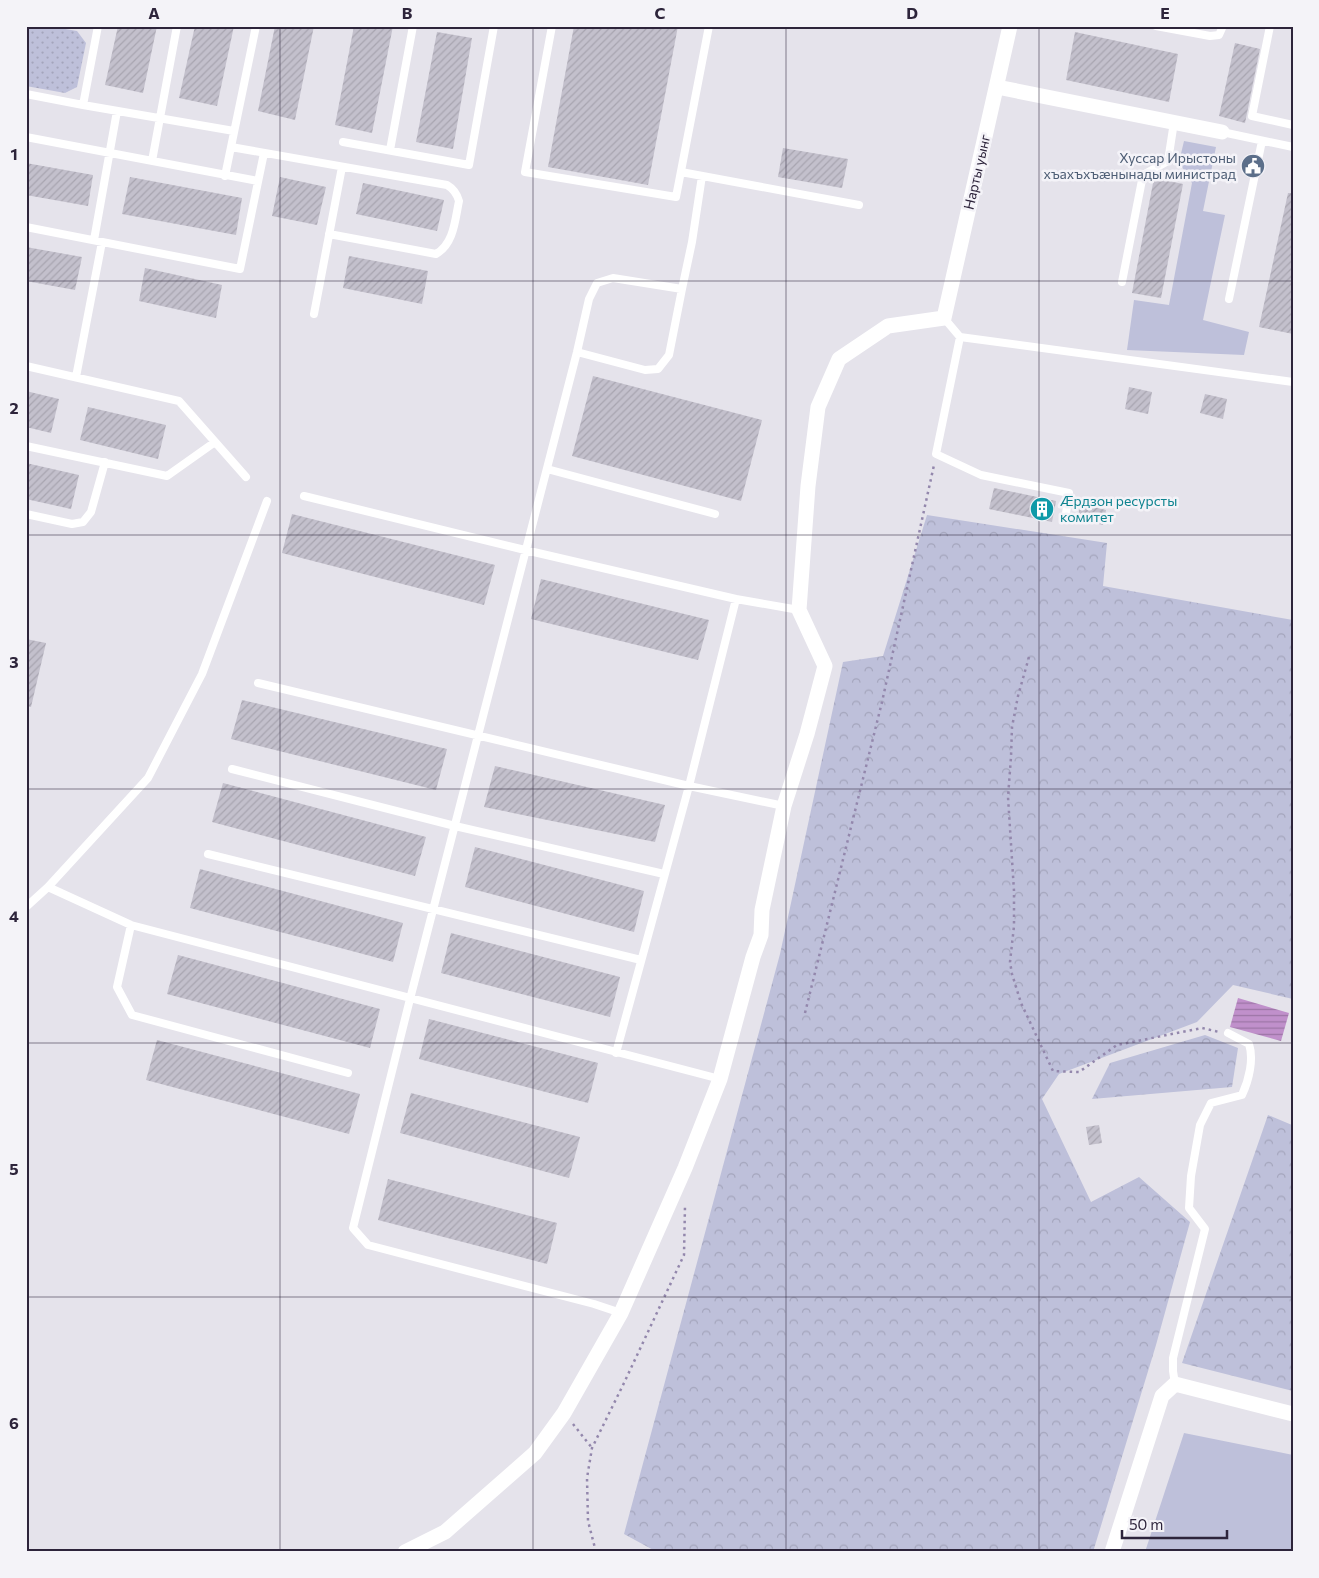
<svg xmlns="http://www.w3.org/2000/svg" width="1319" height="1578" viewBox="0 0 1319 1578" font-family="Commissioner,sans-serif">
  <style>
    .green { fill: #bec0da }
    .forest { fill: url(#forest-crowns) }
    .park { fill: url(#park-dots) }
    .water { fill: url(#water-rules) }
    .building { fill: url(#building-hatch) }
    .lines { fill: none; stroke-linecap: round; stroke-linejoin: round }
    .path { stroke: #9387ac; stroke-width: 2.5; stroke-dasharray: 2.5 4; stroke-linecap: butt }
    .lane { stroke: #fff; stroke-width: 8 }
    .street { stroke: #fff; stroke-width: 15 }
    .secondary { stroke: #fff; stroke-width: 15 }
    .grid { fill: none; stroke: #2d243b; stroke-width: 1; stroke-opacity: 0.55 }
    .labels { text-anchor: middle; stroke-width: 5; stroke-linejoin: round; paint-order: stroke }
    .service-label { font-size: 14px; fill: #4e5e75; stroke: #f4f3f8; text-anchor: end }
    .street-label { font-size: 14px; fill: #2d243b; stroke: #f4f3f8 }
    .culture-label { font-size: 14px; fill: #0d838f; stroke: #f4f3f8; text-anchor: start }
    .neatline { fill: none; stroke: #2d243b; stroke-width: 2 }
    .grid-label { font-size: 16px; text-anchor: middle; font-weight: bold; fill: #2d243b }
  </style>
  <defs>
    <pattern id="forest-crowns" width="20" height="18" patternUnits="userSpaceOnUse" patternTransform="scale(1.25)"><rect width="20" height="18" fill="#bec0da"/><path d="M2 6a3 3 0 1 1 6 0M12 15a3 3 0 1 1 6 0" fill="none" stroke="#a4a5bc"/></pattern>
    <pattern id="park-dots" width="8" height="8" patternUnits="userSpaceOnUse" patternTransform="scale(1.25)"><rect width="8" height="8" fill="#bec0da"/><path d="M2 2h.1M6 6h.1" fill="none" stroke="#a4a5bc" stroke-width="1.8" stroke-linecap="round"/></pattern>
    <pattern id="water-rules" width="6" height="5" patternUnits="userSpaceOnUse" patternTransform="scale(1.25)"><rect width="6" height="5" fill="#c090cb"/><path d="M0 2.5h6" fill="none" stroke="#9c75a6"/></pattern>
    <pattern id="building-hatch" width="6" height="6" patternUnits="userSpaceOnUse" patternTransform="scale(1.25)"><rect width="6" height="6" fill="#c3c0cc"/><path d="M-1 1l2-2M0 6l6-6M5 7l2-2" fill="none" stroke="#a8a5b0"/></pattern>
  </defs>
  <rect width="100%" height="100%" fill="#e5e3eb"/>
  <path class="green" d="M1184 141 1216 147 1203 211 1225 215 1203 320 1249 332 1244 355 1127 350 1134 300 1169 305 1192 183 1179 162Z
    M1184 1433 1293 1455V1552H1145Z"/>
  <path class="forest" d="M927 515 1107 543 1103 586 1293 620V999L1233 985 1197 1022 1059 1074 1042 1099 1091 1202 1139 1177 1190 1222 1156 1345 1093 1552H657L624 1534 780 954 843 662 883 656Z
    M1205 1035 1238 1048 1232 1087 1092 1099 1110 1063Z
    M1268 1115 1292 1125 1293 1128V1391L1182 1363Z"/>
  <path class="park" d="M26 26H48L77 31 86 43 77 87 65 93 26 86Z"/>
  <path class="water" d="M1238 998 1289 1013 1281 1041 1230 1027Z"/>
  <path class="building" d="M118 26H157L143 93 105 85Z
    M195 26H234L217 106 179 98Z
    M275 26H314L295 120 258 111Z
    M354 26H393L372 133 335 125Z
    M574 26H678L648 185 548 167Z
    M437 32 472 38 453 149 416 142Z
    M1075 32 1178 54 1169 102 1066 80Z
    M1235 43 1260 49 1245 123 1219 116Z
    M783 148 848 159 842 188 778 177Z
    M26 163 93 175 88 206 26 195Z
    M130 177 242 198 236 235 122 214Z
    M280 177 326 187 317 225 272 216Z
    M1154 178 1183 184 1161 298 1132 293Z
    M363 183 444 200 437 231 356 214Z
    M1288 193H1293V334L1259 327Z
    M26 247 82 257 75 290 26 281Z
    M349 256 428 271 422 304 343 288Z
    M145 268 222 285 216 318 139 301Z
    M593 376 762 420 741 501 572 456Z
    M1129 387 1152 392 1148 414 1125 409Z
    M26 391 59 399 51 433 26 427Z
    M1205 394 1227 399 1223 419 1200 413Z
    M88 407 166 425 158 459 80 440Z
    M26 463 79 475 71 509 26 499Z
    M994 488 1056 501 1052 522 989 509Z
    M1081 504 1106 510 1103 525 1077 519Z
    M292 514 495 565 484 605 282 553Z
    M541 579 709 620 698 660 531 619Z
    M26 639 46 643 31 707 26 706Z
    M242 700 447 749 436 790 231 739Z
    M495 766 665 805 655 842 484 807Z
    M223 783 426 837 415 876 212 822Z
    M475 847 644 891 634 932 465 887Z
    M200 869 403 923 393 962 190 908Z
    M451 933 620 977 610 1017 441 973Z
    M178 955 380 1009 370 1048 167 994Z
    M429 1019 598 1063 588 1103 419 1059Z
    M157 1040 360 1094 349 1134 146 1080Z
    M411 1093 580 1137 569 1178 400 1133Z
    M1099 1125 1102 1143 1089 1145 1086 1127Z
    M388 1179 557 1223 547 1264 378 1220Z"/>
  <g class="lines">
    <path class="path" d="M1029 657 1018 696 1012 727 1011 757 1008 797 1014 891V926L1010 962 1012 974 1021 1003 1053 1071 1079 1072 1117 1045 1202 1028 1219 1032
      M805 1013 882 702 934 465
      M573 1424 592 1448
      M596 1552 588 1521 587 1478 592 1448 624 1383 684 1255 685 1206"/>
    <path class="lane" d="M552 26 525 172 676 197 709 26
      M1156 26 1210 36 1219 35 1223 26
      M1270 26 1252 116 1293 125
      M26 94 83 105 234 131
      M83 105 98 26
      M1222 132 1293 147
      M26 137 258 181
      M343 142 469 165 494 26
      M231 147 447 185C454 189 457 194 459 201 455 220 454 244 436 254L329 234
      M390 150 413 26
      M152 161 177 26
      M681 172 859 205
      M225 176 256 26
      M26 227 240 269 264 153
      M94 240 117 111
      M1122 282 1143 175 1168 161 1174 122
      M1229 299 1262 141
      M314 314 342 167
      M944 318 960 337 1293 382
      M960 337 936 454 981 475 1069 493 1065 520
      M577 352 645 370 658 369 669 355 682 289
      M26 366 179 401 246 477
      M76 377 102 242
      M26 446 167 476 215 442
      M547 469 715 514
      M304 496 525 550 736 599 799 610
      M26 514 72 524 83 522 91 512 105 462
      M258 683 689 786 784 806
      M232 769 455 826 664 874
      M208 854 641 960
      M48 887 148 778 202 674 267 501
      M26 907 48 887 131 925 720 1079
      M131 925 117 987 132 1015 348 1073
      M616 1053 689 786 736 599
      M621 1313 594 1304 368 1245 353 1228 410 999 577 352 589 299 597 283 613 278 682 289 692 242 702 176
      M1175 1384 1173 1371V1358L1205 1229 1189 1208 1191 1176 1200 1125 1211 1103 1242 1095C1249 1080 1254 1059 1249 1044L1228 1033"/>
    <path class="street" d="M997 87 1222 132
      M1112 1552 1162 1396 1175 1384 1293 1414"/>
    <path class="secondary" d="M405 1552 445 1532 535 1453 564 1413 621 1313 685 1168 720 1079 753 957 761 935 762 910 784 806 807 734 825 666 799 610 808 486 818 407 839 359 888 326 944 318 1010 26"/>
  </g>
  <path class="grid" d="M280 26V1552M533 26V1552M786 26V1552M1039 26V1552M26 281H1293M26 535H1293M26 789H1293M26 1043H1293M26 1297H1293"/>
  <defs>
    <g id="civic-disc" transform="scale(1.25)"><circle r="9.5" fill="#5c6f8a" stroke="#f4f3f8"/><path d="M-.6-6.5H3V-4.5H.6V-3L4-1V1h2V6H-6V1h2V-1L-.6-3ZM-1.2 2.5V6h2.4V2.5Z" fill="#fff"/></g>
    <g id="building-disc" transform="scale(1.25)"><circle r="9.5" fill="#0f9aa8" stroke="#f4f3f8"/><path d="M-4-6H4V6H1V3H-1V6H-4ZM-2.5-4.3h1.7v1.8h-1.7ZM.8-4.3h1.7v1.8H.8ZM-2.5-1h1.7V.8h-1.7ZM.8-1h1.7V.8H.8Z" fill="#fff"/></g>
  </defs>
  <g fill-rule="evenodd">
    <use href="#civic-disc" x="1253" y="166"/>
    <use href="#building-disc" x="1042" y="509"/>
  </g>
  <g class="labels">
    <g class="service-label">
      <text x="1236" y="163">Хуссар Ирыстоны<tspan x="1236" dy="16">хъахъхъæнынады министрад</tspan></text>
    </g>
    <g class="street-label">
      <text transform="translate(977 172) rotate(-77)" y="5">Нарты уынг</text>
    </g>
    <g class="culture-label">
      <text x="1060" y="506">Æрдзон ресурсты<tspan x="1060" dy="16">комитет</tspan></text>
    </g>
  </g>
  <rect width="1319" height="1578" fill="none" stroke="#f4f3f8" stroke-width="55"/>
  <path d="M1122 1530v8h105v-8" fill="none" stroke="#2d243b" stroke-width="2.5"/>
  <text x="1129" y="1530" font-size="15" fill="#2d243b" stroke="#f4f3f8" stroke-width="4" paint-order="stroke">50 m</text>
  <rect x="28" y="28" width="1264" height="1522" class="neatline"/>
  <g class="grid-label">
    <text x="154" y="19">A</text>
    <text x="407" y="19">B</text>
    <text x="660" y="19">C</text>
    <text x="912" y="19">D</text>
    <text x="1165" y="19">E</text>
    <text x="14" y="160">1</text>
    <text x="14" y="414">2</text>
    <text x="14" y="668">3</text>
    <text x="14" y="922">4</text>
    <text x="14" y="1175">5</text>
    <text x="14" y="1429">6</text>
  </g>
</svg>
